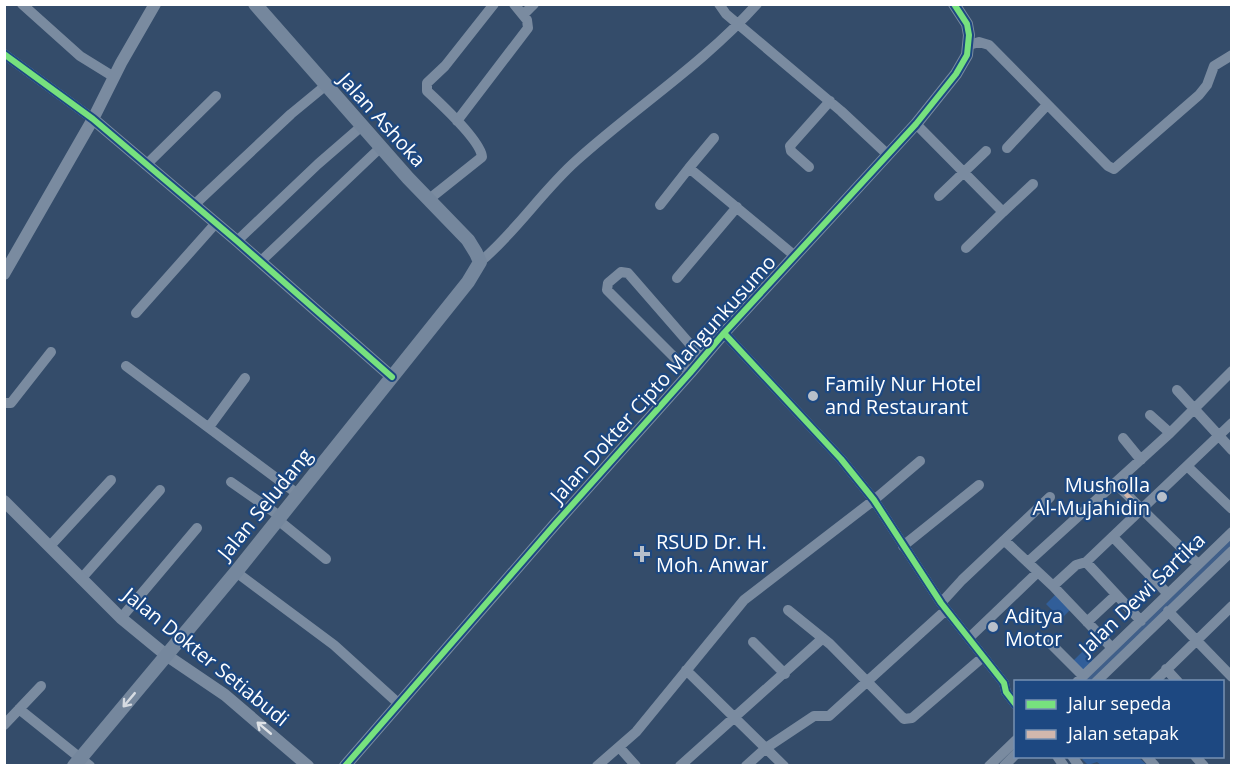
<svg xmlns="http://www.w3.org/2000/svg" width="1236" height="770" viewBox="0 0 1236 770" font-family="'Open Sans',sans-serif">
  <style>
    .green { fill: #315e99 }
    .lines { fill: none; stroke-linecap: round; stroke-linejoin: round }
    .river { stroke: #405f89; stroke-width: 15 }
    .minor { stroke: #7a8ba0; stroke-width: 10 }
    .tertiary { stroke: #7a8ba0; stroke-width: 12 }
    .secondary { stroke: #75879d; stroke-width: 14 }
    .quiet { stroke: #d1b7ad; stroke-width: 4.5; stroke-dasharray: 9 4.5; stroke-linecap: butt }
    .cycleway-casing { stroke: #1d4881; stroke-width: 10 }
    .cycleway { stroke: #77e17e; stroke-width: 6 }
    .oneway { stroke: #d6dbe2 }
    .oneway2 { stroke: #dee2e7 }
    .poi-dot { fill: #b8c0cb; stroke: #1d4881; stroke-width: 2 }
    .labels { text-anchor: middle; stroke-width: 4.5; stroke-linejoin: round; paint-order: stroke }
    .street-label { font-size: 20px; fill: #fff; stroke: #1d4881 }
    .poi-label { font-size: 20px; fill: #fff; stroke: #1d4881; text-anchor: start }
  </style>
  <rect width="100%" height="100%" fill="#344c6a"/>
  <path class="green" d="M1056 594 1071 609 1061 619 1046 604Z
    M1084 650 1094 661 1083 672 1072 662Z
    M1085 756 1138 757 1147 765H1101L1097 762 1088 765 1082 759Z"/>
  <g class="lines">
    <path class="river" d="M1086 682 1232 540"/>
    <path class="minor" d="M22 4 80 56 114 77
      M719 4 726 14 841 111 887 154
      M523 15 534 4
      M969 45 979 42 989 45 1108 166 1114 169 1199 95 1207 85 1214 66 1232 55
      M4 54 93 119
      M457 121 528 28 527 20 514 4
      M916 124 1003 212 966 248
      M1007 148 1047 105
      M146 165 216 96
      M809 167 791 151 790 146 830 101
      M689 168 714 138
      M939 196 986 151
      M428 200 482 157C481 141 440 103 427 91V83L445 66 494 4
      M194 205 291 114 325 86
      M660 205 689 168 795 256
      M1003 212 1033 184
      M237 241 318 164 363 125
      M260 262 381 147
      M480 262C516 232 542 191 577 160 636 107 703 64 757 4
      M677 278 737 207
      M136 313 216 223
      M724 333 841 459 874 500 941 603 1004 683 1006 692 1016 705
      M126 366 299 495
      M690 373 607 290 608 283 621 272 628 273 702 358
      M1177 390 1232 450
      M4 403H11L51 352
      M1150 415 1170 433
      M209 427 245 378
      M1123 438 1141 460
      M1187 466 1232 509
      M231 482 281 517
      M1116 484 1198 564
      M278 520 326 559
      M1113 537 1168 594
      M1005 541 1053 586 1112 648
      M50 546 111 480
      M903 546 979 485
      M1028 562 1170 433 1232 371
      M1086 562 1141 621
      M236 572 334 645 398 703
      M81 579 160 490
      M1053 586 1076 565 1086 562 1232 423
      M941 603 962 580 1050 497
      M788 610 830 644 904 719 912 718 983 657
      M1168 611 1232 677
      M121 618 197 528
      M1087 622 1116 595
      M969 638 1038 572
      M753 642 785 674
      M1049 642 1083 676
      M1166 669 1178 682
      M686 670 784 766
      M1077 682 1232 532
      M1096 682 1232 551
      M1154 682 1232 606
      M19 709 90 766
      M4 725 41 686
      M619 747 636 766
      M1057 756 1064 766
      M1072 756 1079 766
      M1146 756 1155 766
      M1195 756 1204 766
      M597 766 636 732 744 600 874 500 920 461
      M680 766 823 638
      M746 766 766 748 814 716H829L946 610
      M989 766 1016 740
      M1004 766 1016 754"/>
    <path class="tertiary" d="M93 119 237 241 392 377
      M4 274 93 119 121 63 155 4
      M4 501 121 618 166 655 225 695 308 766
      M345 766 556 523 690 373 724 333 916 124 956 74 967 55 969 35 967 24 954 4"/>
    <path class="secondary" d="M74 766 236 572 468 282 480 262 476 253 468 240 408 178 255 4"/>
    <path class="quiet" d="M1116 484 1141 509"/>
    <g class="cycleway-casing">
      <path id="cycleway" d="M4 54 93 119 237 241 392 377
        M724 333 841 459 874 500 941 603 1004 683 1006 692 1016 705
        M345 766 556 523 690 373 724 333 916 124 956 74 967 55 969 35 967 24 954 4"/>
    </g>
    <use href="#cycleway" class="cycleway"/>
  </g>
  <defs><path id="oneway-shaft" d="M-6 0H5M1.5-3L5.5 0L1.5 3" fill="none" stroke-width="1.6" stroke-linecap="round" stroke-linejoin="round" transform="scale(1.5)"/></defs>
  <use class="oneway" href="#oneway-shaft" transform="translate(129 700) rotate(130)"/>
  <use class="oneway2" href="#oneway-shaft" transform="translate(264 728) rotate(-140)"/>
  <g class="poi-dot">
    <circle cx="813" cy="396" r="6"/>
    <circle cx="1162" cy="497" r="6"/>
    <path d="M639 545h6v6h6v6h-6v6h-6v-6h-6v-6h6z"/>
    <circle cx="993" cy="627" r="6"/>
  </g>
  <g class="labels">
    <g class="street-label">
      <text transform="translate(382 120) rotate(48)" y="7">Jalan Ashoka</text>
      <text transform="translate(663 379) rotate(-48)" y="7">Jalan Dokter Cipto Mangunkusumo</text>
      <text transform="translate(265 504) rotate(-51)" y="7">Jalan Seludang</text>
      <text transform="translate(1142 594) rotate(-44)" y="7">Jalan Dewi Sartika</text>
      <text transform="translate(206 657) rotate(39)" y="7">Jalan Dokter Setiabudi</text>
    </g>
    <g class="poi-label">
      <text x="825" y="391">Family Nur Hotel<tspan x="825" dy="23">and Restaurant</tspan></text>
      <text x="1150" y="492" text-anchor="end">Musholla<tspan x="1150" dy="23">Al-Mujahidin</tspan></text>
      <text x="656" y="549">RSUD Dr. H.<tspan x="656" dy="23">Moh. Anwar</tspan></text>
      <text x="1005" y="623">Aditya<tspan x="1005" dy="23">Motor</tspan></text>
    </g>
  </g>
  <rect width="1236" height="770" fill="none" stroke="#ffffff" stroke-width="12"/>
  <rect x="1014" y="680" width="210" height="78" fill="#1d4881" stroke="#7791b3" stroke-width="1.5"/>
  <rect x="1026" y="700" width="30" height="9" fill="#77e17e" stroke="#7791b3" stroke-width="1.5"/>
  <text x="1068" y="710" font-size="18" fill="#ffffff">Jalur sepeda</text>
  <rect x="1026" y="730" width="30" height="9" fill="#d1b7ad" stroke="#7791b3" stroke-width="1.5"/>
  <text x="1068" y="740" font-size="18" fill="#ffffff">Jalan setapak</text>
</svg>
